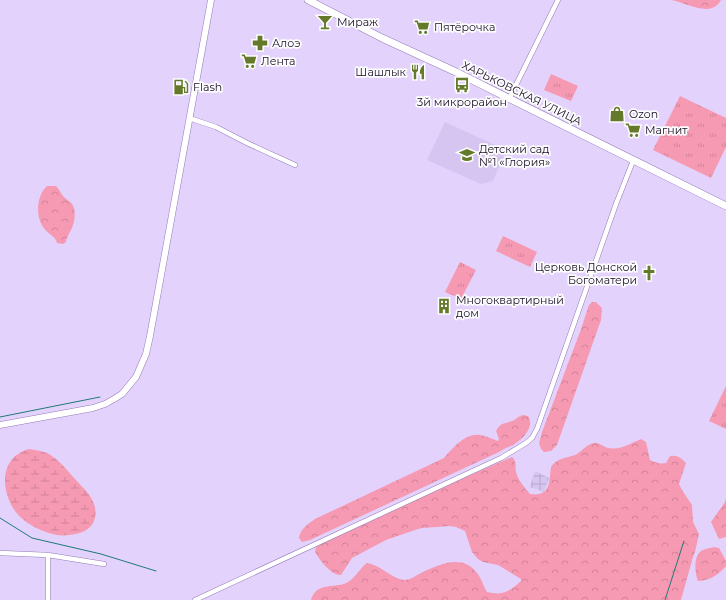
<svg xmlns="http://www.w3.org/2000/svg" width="726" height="600" viewBox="0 0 726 600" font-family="Montserrat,sans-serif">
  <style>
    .built { fill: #d6c4f1 }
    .industrial { fill: url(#industrial-grid) }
    .grass { fill: url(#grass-tufts) }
    .forest { fill: url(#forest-crowns) }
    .wetland { fill: url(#wetland-marsh) }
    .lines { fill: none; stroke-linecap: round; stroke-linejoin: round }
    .stream { stroke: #207a76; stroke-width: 1 }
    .minor-casing { stroke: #947ab9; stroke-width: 5.5 }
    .major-casing { stroke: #947ab9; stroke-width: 7 }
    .highway-casing { stroke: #947ab9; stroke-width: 8 }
    .minor { stroke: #fff; stroke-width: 4.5 }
    .major { stroke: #fff; stroke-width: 6 }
    .highway { stroke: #fff; stroke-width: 7 }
    .labels { text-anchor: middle; stroke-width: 3.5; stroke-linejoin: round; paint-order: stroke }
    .poi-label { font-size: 11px; fill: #180d25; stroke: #fdfdfd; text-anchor: start }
    .street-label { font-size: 11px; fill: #180d25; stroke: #fdfdfd }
  </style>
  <defs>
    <pattern id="industrial-grid" width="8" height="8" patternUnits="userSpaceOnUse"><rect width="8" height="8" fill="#d6c4f1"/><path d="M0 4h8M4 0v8" fill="none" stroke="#b7a7ce"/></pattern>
    <pattern id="grass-tufts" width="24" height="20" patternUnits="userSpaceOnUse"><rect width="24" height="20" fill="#f699b2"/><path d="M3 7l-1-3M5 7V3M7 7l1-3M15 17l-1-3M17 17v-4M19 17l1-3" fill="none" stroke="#d28399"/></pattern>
    <pattern id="forest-crowns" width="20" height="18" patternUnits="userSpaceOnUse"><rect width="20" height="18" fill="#f699b2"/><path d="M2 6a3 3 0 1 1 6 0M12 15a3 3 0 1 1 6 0" fill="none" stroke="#d28399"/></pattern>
    <pattern id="wetland-marsh" width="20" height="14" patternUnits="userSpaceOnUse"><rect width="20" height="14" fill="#f699b2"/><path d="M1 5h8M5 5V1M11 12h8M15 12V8" fill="none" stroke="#d28399"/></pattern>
  </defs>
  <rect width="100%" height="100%" fill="#e3d3fc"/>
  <path class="built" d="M445 122 506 150 493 181 481 184 427 160Z"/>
  <path class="industrial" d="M535 471 549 478 544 492 530 487Z"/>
  <path class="grass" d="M551 74 578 86 571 101 544 90Z
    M680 96 726 118V147L711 178 653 150Z
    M503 236 537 252 530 267 496 251Z
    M460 262 476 270 461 299 445 292Z
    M726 386V429L709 421Z"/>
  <path class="forest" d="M671 0H721C711 19 686 2 671 0Z
    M47 186H56C60 190 62 196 65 198 67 200 70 201 72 204 76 209 75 219 73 225 71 232 67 235 66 242L63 244 57 243C55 235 47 234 43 227 35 215 37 195 47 186Z
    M592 302H596L602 308 601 320 557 445 551 451 544 452 541 449 539 443 542 432 580 332 589 305Z
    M523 415 528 416C535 425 524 438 516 443 510 447 505 448 499 452L310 540 302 542 299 538C300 529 308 524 315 519L444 458C453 448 465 433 480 435 487 436 492 439 498 441L499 439 496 431C501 422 504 424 512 421 516 420 518 416 523 415Z
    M641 439 646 442 650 460C656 463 660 464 666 463L670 456C678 455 681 458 686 463L679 484 682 490 692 505 693 522 699 534 695 552 693 557 681 600H311C316 581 337 589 348 582 355 578 360 568 367 563 381 565 390 578 404 580 411 580 415 576 421 573 438 565 462 553 477 573 482 579 483 586 487 592 503 596 510 591 521 581V579L498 565 483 562 478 559 472 552 465 531 456 527 450 526 422 528 415 530 386 540 352 558 341 575C332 576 318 559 315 551L316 547 319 545 456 481 512 457C517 461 515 466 516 472 518 480 525 488 530 494 551 497 549 482 551 467 557 458 566 458 575 455 582 452 586 444 594 443 599 442 603 447 608 448 622 450 629 444 641 439Z
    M726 498V537L719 539 711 522 725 502Z
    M714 547 719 548 726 561V566C718 575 711 580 698 581 695 574 693 557 701 551 704 549 710 548 714 547Z"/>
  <path class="wetland" d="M29 449C35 450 43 451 49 454 60 461 67 470 75 479 87 492 100 503 94 521 90 531 79 534 69 535 52 538 25 525 15 511 0 489 0 457 29 449Z"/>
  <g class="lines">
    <path class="stream" d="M0 417 100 397
      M0 518 32 538 101 554 156 571
      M665 600 684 541"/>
    <g class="minor-casing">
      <path id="minor" d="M509 99 558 0
        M189 118 216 127 247 143 295 165
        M0 553 48 555 104 564
        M48 555V600
        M195 600 501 458 526 443 532 438 537 429 616 204 633 161"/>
    </g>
    <g class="major-casing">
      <path id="major" d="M0 425 93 408 105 404 114 399 122 394 136 377 146 354 150 336 211 0"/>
    </g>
    <g class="highway-casing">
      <path id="highway" d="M308 0 382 38 456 72 726 206"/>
    </g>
    <use href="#minor" class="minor"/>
    <use href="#major" class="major"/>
    <use href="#highway" class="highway"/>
  </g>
  <defs>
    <g id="bar-bare" transform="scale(1.2)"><path d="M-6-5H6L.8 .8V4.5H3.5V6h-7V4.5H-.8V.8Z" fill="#64792a" stroke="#fdfdfd" stroke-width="2.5" paint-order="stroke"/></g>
    <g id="supermarket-bare" transform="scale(1.2)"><path d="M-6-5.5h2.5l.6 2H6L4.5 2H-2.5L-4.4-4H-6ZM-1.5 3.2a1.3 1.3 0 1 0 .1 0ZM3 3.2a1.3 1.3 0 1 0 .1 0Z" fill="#64792a" stroke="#fdfdfd" stroke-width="2.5" paint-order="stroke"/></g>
    <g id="pharmacy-bare" transform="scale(1.2)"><path d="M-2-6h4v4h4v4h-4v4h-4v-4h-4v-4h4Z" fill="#64792a" stroke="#fdfdfd" stroke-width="2.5" paint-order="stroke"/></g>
    <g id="restaurant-bare" transform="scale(1.2)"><path d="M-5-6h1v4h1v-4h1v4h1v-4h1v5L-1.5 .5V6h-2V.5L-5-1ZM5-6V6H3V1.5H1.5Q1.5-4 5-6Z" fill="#64792a" stroke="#fdfdfd" stroke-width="2.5" paint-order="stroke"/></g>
    <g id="bus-bare" transform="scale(1.2)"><path d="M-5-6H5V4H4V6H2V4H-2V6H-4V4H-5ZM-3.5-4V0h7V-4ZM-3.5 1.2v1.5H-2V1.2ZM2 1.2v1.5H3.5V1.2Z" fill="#64792a" stroke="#fdfdfd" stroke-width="2.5" paint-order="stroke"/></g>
    <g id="fuel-bare" transform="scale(1.2)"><path d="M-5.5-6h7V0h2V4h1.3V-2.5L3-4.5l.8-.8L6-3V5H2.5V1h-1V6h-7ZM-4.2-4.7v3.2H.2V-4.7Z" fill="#64792a" stroke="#fdfdfd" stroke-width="2.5" paint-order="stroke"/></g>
    <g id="shop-bare" transform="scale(1.2)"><path d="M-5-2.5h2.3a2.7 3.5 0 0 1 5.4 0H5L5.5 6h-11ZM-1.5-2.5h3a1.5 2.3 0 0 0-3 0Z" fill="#64792a" stroke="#fdfdfd" stroke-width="2.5" paint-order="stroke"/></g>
    <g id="school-bare" transform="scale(1.2)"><path d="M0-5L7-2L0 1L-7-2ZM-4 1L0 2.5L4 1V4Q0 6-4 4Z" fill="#64792a" stroke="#fdfdfd" stroke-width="2.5" paint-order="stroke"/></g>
    <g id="church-bare" transform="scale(1.2)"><path d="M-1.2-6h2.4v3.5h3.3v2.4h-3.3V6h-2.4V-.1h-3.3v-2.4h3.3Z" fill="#64792a" stroke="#fdfdfd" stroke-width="2.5" paint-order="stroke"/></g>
    <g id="building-bare" transform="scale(1.2)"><path d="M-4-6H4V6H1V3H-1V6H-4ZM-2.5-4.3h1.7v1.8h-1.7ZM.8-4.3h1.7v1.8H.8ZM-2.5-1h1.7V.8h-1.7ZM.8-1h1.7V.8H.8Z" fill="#64792a" stroke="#fdfdfd" stroke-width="2.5" paint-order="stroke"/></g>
  </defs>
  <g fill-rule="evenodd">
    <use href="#bar-bare" x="325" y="22"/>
    <use href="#supermarket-bare" x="422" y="27"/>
    <use href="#pharmacy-bare" x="260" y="43"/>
    <use href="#supermarket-bare" x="249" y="61"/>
    <use href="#restaurant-bare" x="418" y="72"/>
    <use href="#bus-bare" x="462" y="85"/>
    <use href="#fuel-bare" x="181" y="87"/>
    <use href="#shop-bare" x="617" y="114"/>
    <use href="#supermarket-bare" x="633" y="130"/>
    <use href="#school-bare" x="467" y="155"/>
    <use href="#church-bare" x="649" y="273"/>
    <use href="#building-bare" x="444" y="306"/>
  </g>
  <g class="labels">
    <g class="poi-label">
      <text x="337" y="26">Мираж</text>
      <text x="434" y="31">Пятёрочка</text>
      <text x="272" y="47">Алоэ</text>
      <text x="261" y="65">Лента</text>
      <text x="406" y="76" text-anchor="end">Шашлык</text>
      <text x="193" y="91">Flash</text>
      <text x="462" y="106" text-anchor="middle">3й микрорайон</text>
      <text x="629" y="118">Ozon</text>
      <text x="645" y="134">Магнит</text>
      <text x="479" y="153">Детский сад<tspan x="479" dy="13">№1 «Глория»</tspan></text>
      <text x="637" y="271" text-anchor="end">Церковь Донской<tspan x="637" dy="13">Богоматери</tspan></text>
      <text x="456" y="304">Многоквартирный<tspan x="456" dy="13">дом</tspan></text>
    </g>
    <g class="street-label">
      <text transform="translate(522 93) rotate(26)" y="4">ХАРЬКОВСКАЯ УЛИЦА</text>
    </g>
  </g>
</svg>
